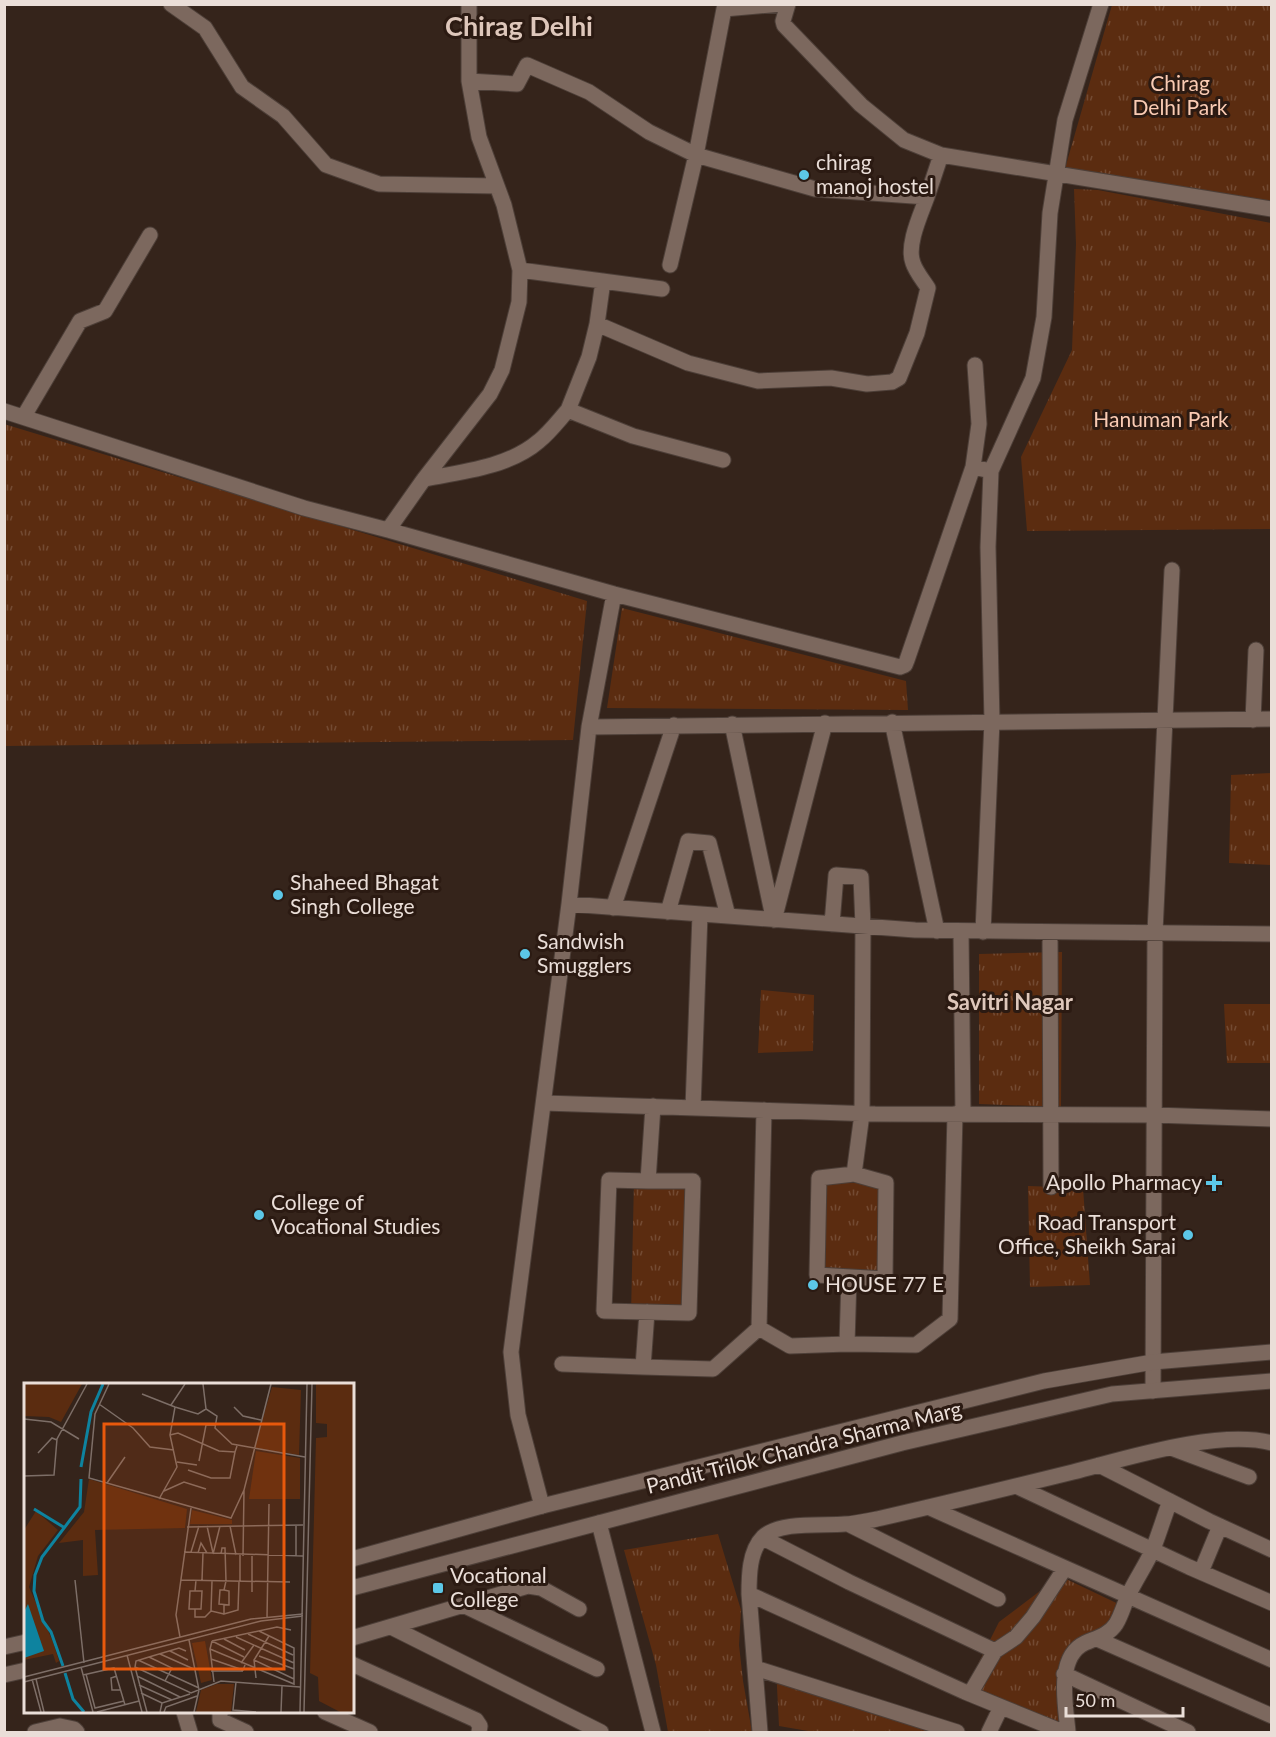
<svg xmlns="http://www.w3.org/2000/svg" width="1276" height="1737" viewBox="0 0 1276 1737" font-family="Lato,sans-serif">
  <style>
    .grass { fill: url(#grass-tufts) }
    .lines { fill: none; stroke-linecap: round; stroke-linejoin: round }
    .minor-casing { stroke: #4d3f38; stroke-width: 17 }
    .secondary-casing { stroke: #4d3f38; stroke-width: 17 }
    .minor { stroke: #7c685e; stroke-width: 15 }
    .secondary { stroke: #7c685e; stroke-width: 15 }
    .poi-dot { fill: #5cc7e7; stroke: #2b1a12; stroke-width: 2 }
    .labels { text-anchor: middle; stroke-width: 6; stroke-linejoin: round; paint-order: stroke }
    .park-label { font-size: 21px; fill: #facbb3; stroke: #2b1a12 }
    .poi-label { font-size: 21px; fill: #eaded8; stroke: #2b1a12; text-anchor: start }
    .street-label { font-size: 21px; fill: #eaded8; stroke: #2b1a12 }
    .neighbourhood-label { font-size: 22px; font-weight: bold; fill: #dec7bb; stroke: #2b1a12 }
    .district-label { font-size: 27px; font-weight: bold; fill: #dec7bb; stroke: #2b1a12 }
    .inset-river { fill: none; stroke: #0e839f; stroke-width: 3 }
    .inset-road { fill: none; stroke: #7d6e67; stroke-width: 1.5 }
    .view { fill: #e8590c; fill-opacity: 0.15; stroke: #e8590c; stroke-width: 3 }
    .inset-edge { fill: none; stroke: #eaded8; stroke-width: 3 }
  </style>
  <defs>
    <pattern id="grass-tufts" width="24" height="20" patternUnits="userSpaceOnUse" patternTransform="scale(1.5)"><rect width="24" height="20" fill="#5b2c10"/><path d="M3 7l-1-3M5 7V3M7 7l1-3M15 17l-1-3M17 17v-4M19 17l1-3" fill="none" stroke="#734a32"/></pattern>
  </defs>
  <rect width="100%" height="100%" fill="#35241b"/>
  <path class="grass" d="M1112 5H1271V201L1211 191 1064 172Z
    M1074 189 1098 190 1271 223V529L1027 531 1021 457 1072 350 1076 244Z
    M4 424 587 601 573 740 5 746Z
    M622 608 906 681 908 710 607 708Z
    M1271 773V865L1229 863 1231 775Z
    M1062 952 1061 1107 979 1104V954Z
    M761 990 814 995 813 1051 758 1053Z
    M1224 1004H1271V1063H1227Z
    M634 1181H693L689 1313 631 1315Z
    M826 1183H886L885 1279 825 1278Z
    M1028 1186 1083 1188 1090 1285 1030 1287Z
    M718 1534 741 1610 739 1645 743 1681 752 1732H668L656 1665 624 1550Z
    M1066 1579 1129 1609 1073 1651 1065 1726 976 1691 978 1664 999 1622 1040 1591Z
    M776 1667 949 1732H814L779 1726Z"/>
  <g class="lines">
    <g class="minor-casing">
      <path id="minor" d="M171 4 205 28 242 87 283 116 326 165 379 184 497 186
        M788 4 783 21 784 25 861 105 904 140 941 155 1272 209
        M469 81 517 84 527 65 589 92 649 132 696 155 815 189 927 197 941 155
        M670 265 696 155 724 9 782 4
        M520 270 662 289
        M597 324 688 363 758 381 831 378 867 384 892 382 899 378 917 333 928 288C923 280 916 272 913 263 906 245 921 214 927 197
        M568 410 589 357 597 324 603 281
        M4 411 304 508 388 530 614 594 900 667 905 665 907 660 973 467 991 471
        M24 416 80 321 105 311 150 235
        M973 467 979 424 975 365
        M424 479C462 472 509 467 539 441 550 432 559 420 568 410L633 436 723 460
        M388 530 424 479 490 394 502 370 519 302 520 270 504 205 479 137 469 81V4
        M1253 720 1256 650
        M892 722 937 931
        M732 724 773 917
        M589 727 1272 719
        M569 904 915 930 1272 934
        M613 908 674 725
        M668 912 688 841 709 843 728 916
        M774 920 825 723
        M832 924 836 875 861 877 863 926 862 1114 854 1174 819 1178 817 1275 885 1279 886 1183 854 1174
        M961 931 963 1114
        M983 932 992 721 988 547 991 471 1033 378 1044 317 1050 213 1065 120 1101 4
        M1050 932 1051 1187
        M544 1103 875 1114 1154 1115 1272 1119
        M693 1108 700 914
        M764 1110 759 1328 790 1346 847 1344
        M648 1181H693L689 1313 604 1311 609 1180 648 1181 653 1106
        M849 1277 847 1344 916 1345 950 1319 955 1114
        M647 1312 643 1367 713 1369 759 1328
        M562 1364 643 1367
        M1153 1391 1155 932 1172 570
        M1174 1449 1249 1477
        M1099 1465 1209 1521 1272 1550
        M1016 1486 1189 1567 1272 1603
        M542 1506 518 1415 511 1352 569 904 589 727 614 594
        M928 1507 1272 1660
        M599 1523 653 1732
        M848 1524 998 1599
        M763 1538 849 1582 995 1651
        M1201 1572 1220 1526
        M749 1594 760 1732
        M463 1605 597 1669
        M391 1627 601 1732
        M352 1638 528 1586 541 1588 579 1609
        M1097 1639 1272 1716
        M352 1664 476 1720 480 1726 479 1732
        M755 1668 957 1732
        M1064 1674 1188 1732
        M970 1694 995 1651 1016 1637 1033 1617 1065 1568
        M184 1712 190 1732
        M220 1712V1720L246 1732
        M325 1712 370 1732
        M35 1732 60 1726 74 1729 77 1732
        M989 1732 1001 1707
        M1063 1732 965 1692 749 1594C749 1577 749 1551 763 1537 780 1521 823 1526 845 1524 855 1524 866 1521 877 1519 943 1504 1008 1488 1073 1472 1128 1458 1218 1429 1272 1443
        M1068 1732C1066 1707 1055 1657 1085 1643 1096 1638 1109 1635 1116 1624 1122 1614 1124 1604 1129 1594 1136 1579 1146 1565 1153 1549 1159 1534 1164 1517 1170 1501"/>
    </g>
    <g class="secondary-casing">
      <path id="secondary" d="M352 1559 542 1506 1044 1381 1153 1362 1272 1352
        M352 1588 902 1443 1112 1394 1272 1381
        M4 1647 26 1642
        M4 1675 26 1670"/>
    </g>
    <use href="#minor" class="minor"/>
    <use href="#secondary" class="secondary"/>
  </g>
  <g class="poi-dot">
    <circle cx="804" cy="175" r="6"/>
    <circle cx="278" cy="895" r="6"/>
    <circle cx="525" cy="954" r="6"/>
    <path d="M1211 1174h6v6h6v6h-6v6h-6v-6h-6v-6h6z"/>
    <circle cx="259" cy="1215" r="6"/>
    <circle cx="1188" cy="1235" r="6"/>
    <circle cx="813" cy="1285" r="6"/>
    <rect x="432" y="1582" width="12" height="12" rx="3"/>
  </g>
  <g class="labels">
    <g class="park-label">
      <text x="1180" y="91">Chirag<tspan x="1180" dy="24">Delhi Park</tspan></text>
      <text x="1161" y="427">Hanuman Park</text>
    </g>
    <g class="poi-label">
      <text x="816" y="170">chirag<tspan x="816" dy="24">manoj hostel</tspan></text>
      <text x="290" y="890">Shaheed Bhagat<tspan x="290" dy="24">Singh College</tspan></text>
      <text x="537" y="949">Sandwish<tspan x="537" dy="24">Smugglers</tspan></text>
      <text x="1202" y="1190" text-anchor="end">Apollo Pharmacy</text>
      <text x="271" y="1210">College of<tspan x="271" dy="24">Vocational Studies</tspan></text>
      <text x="1176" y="1230" text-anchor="end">Road Transport<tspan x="1176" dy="24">Office, Sheikh Sarai</tspan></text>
      <text x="825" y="1292">HOUSE 77 E</text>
      <text x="450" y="1583">Vocational<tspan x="450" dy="24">College</tspan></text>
    </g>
    <g class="street-label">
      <text transform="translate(804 1448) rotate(-14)" y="7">Pandit Trilok Chandra Sharma Marg</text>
    </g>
    <g class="neighbourhood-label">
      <text x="1010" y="1010">Savitri Nagar</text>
    </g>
    <g class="district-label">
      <text x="519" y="36">Chirag Delhi</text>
    </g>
  </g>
  <g transform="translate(24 1383)">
    <rect width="330" height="330" fill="#35241b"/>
    <path d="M0 1H58L37 39 25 34 0 33ZM248 4 277 7 275 72 230 65ZM232 68 276 75V116H225ZM65 96 163 126 161 145 71 147 74 192 59 193V157L35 160 60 129ZM168 127 208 137V141H166ZM12 128 34 147 14 173 5 204 29 259 35 278 32 280 29 271 0 277V147ZM181 258 188 297 177 300 168 260ZM193 301H210L207 329H172L177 307Z" fill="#5b2c10"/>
    <path d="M292 1H330V329H316L295 318 294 294 286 290 292 55 303 54V41L292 40Z" fill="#5b2c10"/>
    <path d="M4 221 20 268 0 275 1 227Z" fill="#0e839f"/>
    <path class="inset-river" d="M57 84 67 29 79 1M10 126 41 145M39 283 27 249 19 238 10 208 11 192 18 174 56 124 57 96M41 290 49 316 60 329"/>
    <path class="inset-road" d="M85 1 71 31 65 95 207 135 220 107M179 1 182 26 193 33 191 45 208 61 281 74M118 11 151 24M75 21 109 45 126 64 150 67M147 22 161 1M210 24 219 33 237 37M0 36 27 39 55 56M146 52 154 50 195 68 211 69 213 63M14 70 28 55 33 57M175 78 182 42H191M153 79 173 82M164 87 187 95H206L211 69M0 93 30 92 33 56 63 1M83 100 101 74M140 108 160 99 182 106M135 116 153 84 146 52 151 24 174 31 182 26M183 143 189 170M206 143 212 172M163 144 279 142M160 169 279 173M167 169 175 143M174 170 177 160 183 170M189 171 196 143M197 171 198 165H201L202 198 200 207H196L195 221 205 222V208L200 207M216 172V198M219 173 220 107 247 1M228 173V209M272 173V142M51 197 60 280M157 197 266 199M178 197 179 170M188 198 187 228 200 231M171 208H178L177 226H165L166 208H171L172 197M200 221V231L214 227 215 198M171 226V234H181L187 228M243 235 245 121M224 251 269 272M156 254 152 232 167 125M212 254 270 280M200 256 221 267M165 257 175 307 170 329M188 258 186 266 270 301V265L235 248M188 258 253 244 267 247M188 258 220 274M186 266 190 299M146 268 164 277M162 268 155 265 125 274 112 278 111 284 167 310 197 298 276 304M136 271 172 287M103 272 118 329M235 273 270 286M125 274 148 285 141 298M187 276 219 287 221 282M114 277 175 305M230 277 270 296M217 280 230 262M57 284 69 329M111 284 123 329M187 288H219M62 291 71 325 100 318M59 292 90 285 101 322M93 293 87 295 88 307H97M113 293 156 314M0 294 227 236 279 231M232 295 230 277 245 253M8 296 17 329M12 296 20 329M0 299 237 238 279 233M212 299 209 327 232 329M115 302 148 317M117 310 138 320M73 329 115 318M136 329 138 320 166 311M140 329 142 324 173 313M257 329 258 303M276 329 283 1M280 329 288 1"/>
    <path class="view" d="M80 41H260V286H80Z"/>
    <rect width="330" height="330" class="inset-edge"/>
  </g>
  <rect width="1276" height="1737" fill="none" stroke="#eaded8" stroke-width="12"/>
  <path d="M1066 1707v9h117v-9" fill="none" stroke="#eaded8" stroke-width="3"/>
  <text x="1075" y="1707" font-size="18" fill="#eaded8" stroke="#2b1a12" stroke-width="4.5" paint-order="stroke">50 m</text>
</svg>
